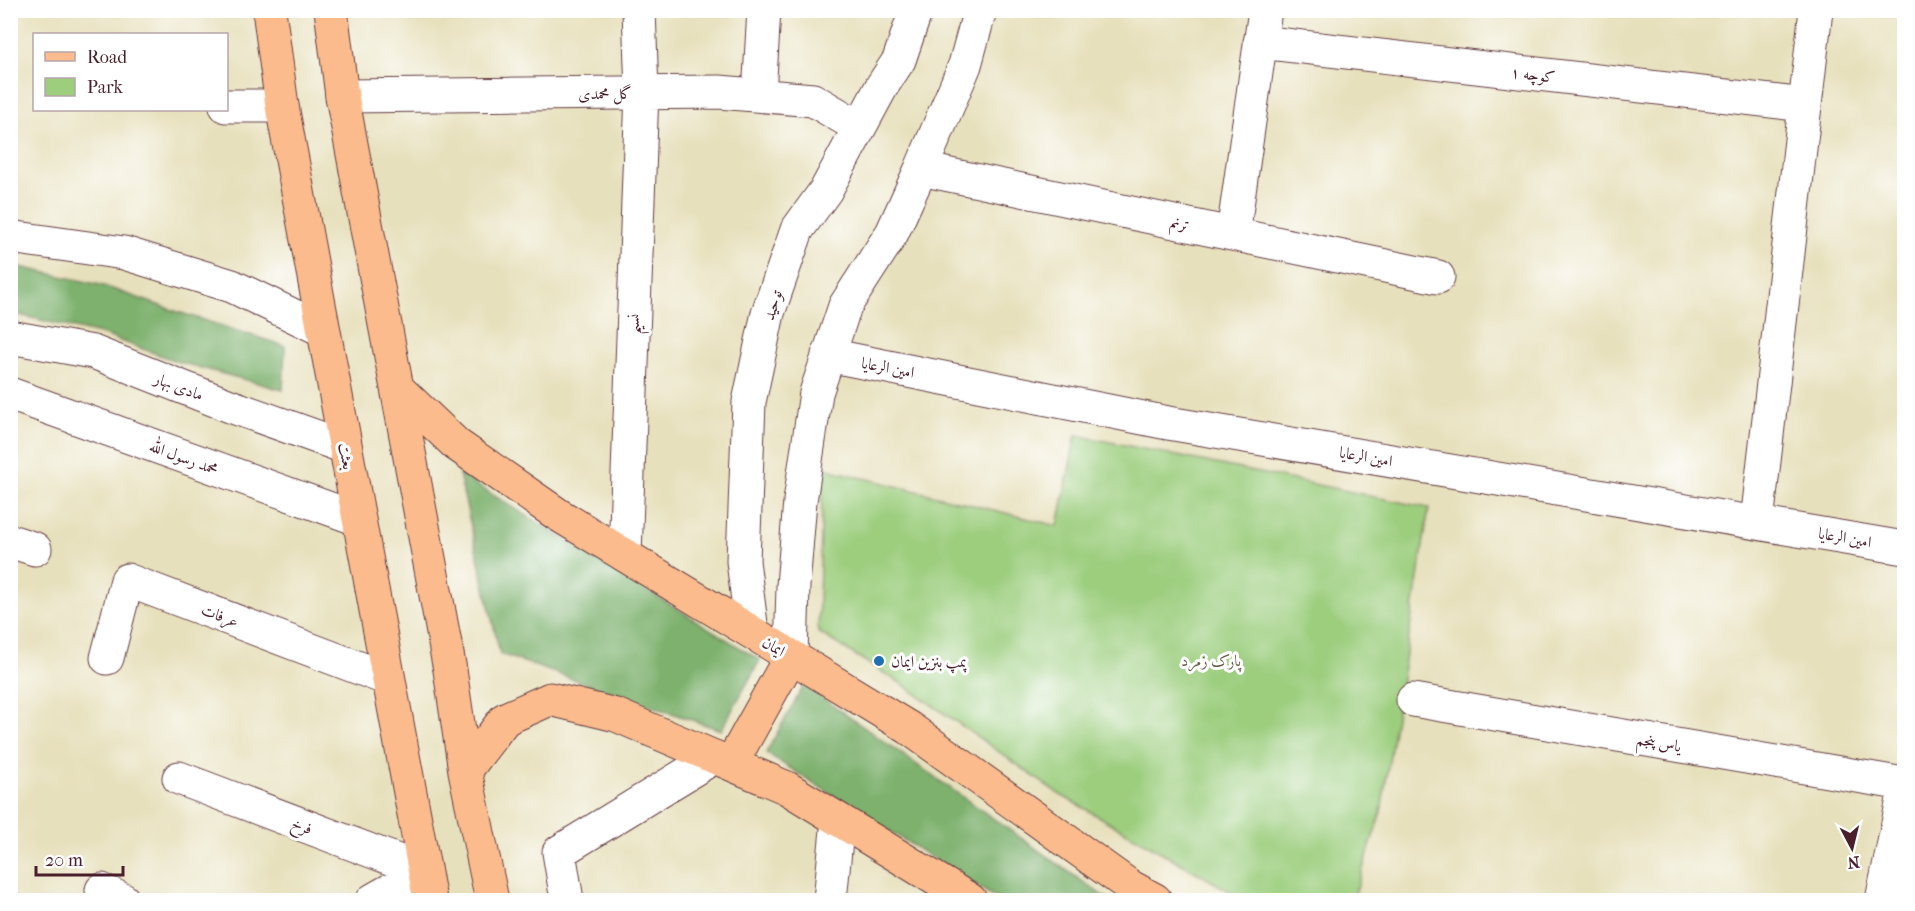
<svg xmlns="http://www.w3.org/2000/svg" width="1915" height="911" viewBox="0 0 1915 911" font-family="'IM FELL French Canon',Amiri,serif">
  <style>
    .green { fill: #9cce7e; stroke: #737654; stroke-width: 1.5 }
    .forest { fill: #7db16d; stroke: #64684c; stroke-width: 1.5 }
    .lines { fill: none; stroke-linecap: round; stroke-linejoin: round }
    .minor-casing { stroke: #623c41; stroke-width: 35 }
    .major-casing { stroke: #623c41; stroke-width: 35 }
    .minor { stroke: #fff; stroke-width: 33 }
    .major { stroke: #fbbb8d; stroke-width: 33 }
    .poi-dot { fill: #1f6fb2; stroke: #fff; stroke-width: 2 }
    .labels { text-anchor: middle; stroke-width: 6; stroke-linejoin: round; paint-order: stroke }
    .street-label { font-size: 16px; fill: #4a1f2b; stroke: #fff }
    .park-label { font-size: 16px; fill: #675c48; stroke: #fff }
    .poi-label { font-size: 16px; fill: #4a1f2b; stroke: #fff; text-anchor: start }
  </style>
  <rect width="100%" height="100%" fill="#fff"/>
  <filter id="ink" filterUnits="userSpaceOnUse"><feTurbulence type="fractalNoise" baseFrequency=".0167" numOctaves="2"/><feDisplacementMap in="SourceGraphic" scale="12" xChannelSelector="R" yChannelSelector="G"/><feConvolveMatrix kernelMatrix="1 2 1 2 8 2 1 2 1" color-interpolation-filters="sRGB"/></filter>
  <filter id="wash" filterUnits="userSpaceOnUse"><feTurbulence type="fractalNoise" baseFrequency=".008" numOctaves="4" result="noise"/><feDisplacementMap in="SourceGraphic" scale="24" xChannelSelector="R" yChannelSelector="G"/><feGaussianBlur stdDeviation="1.35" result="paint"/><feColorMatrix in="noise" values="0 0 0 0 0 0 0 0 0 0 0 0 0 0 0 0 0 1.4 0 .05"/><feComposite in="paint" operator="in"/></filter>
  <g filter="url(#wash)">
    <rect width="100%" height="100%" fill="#e7e0bc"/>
    <path class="green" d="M1076 435 1429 508 1381 812 1353 900H1245L1059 794 902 684 818 632 823 468 1058 526Z"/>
    <path class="forest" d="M11 265 101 285 178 312 285 346 283 390 179 362 104 335 11 313Z
      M459 474 760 660 721 730 500 654Z
      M804 685 1106 898 1110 900H999L766 753Z"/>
  </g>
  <g filter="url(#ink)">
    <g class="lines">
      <g class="minor-casing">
        <path id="minor" d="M1260 42 1805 105
          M759 95 764 10
          M342 96 719 92 813 100 859 127
          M226 106H282
          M921 169 1438 277
          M1233 234 1265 10
          M10 237 124 253 232 286 323 330
          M10 337 93 352 230 406 345 447
          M828 355 1168 423 1904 548
          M10 394 358 519
          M1757 522 1816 10
          M10 541 35 549
          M625 555 642 92 639 10
          M752 632 743 561 749 402 768 313 797 230 826 190 882 86 899 60 916 10
          M791 656 793 586 800 501 816 393 845 306 892 233 921 169 965 65 980 10
          M107 658 127 580 388 679
          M1413 700 1904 784
          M179 778 424 871
          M102 890 123 900
          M373 900 424 871
          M567 900 559 852 714 757
          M830 900 838 820
          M1882 900 1904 795"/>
      </g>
      <g class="major-casing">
        <path id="major" d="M269 10 282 106 430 900
          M331 10 342 96 450 670 465 771 492 900
          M397 388 457 445 557 514 909 728 1131 887 1155 900
          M731 764 791 656
          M465 771 505 719 550 699 616 715 787 788 970 900"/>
      </g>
      <use href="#minor" class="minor"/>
      <use href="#major" class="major"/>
    </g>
  </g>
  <circle class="poi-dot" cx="879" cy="661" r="6"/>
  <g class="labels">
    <g class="street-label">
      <text transform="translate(1533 74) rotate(7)" y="6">کوچه ۱</text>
      <text transform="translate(605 93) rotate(-1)" y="6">گل محمدی</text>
      <text transform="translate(1180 223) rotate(12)" y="6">ترنم</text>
      <text transform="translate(772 305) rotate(-73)" y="6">توحید</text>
      <text transform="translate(633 324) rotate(-88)" y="6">نسیم</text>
      <text transform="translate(888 367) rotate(11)" y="6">امین الرعایا</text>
      <text transform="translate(179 386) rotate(21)" y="6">مادی بهار</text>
      <text transform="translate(347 456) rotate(80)" y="6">بعثت</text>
      <text transform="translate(1366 456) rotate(10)" y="6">امین الرعایا</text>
      <text transform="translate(184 457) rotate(20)" y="6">محمد رسول الله</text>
      <text transform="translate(1845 537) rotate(10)" y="6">امین الرعایا</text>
      <text transform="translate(220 615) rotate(21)" y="6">عرفات</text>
      <text transform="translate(774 646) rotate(31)" y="6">ایمان</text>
      <text transform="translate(1659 742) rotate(10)" y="6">یاس پنجم</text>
      <text transform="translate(302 825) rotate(21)" y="6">فرخ</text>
    </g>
    <g class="park-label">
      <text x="1211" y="666">پارک زمرد</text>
    </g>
    <g class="poi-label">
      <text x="891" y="667">پمپ بنزین ایمان</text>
    </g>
  </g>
  <rect width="1915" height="911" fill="none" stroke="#fff" stroke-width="36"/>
  <rect x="33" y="33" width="195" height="78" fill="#ffffff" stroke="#b7a5aa" stroke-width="1.5"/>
  <rect x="45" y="52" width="30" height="9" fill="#fbbb8d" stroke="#b7a5aa" stroke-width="1.5"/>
  <text x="87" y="63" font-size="18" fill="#4a1f2b">Road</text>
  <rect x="45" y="78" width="30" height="18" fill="#9cce7e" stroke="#b7a5aa" stroke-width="1.5"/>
  <text x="87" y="93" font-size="18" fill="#4a1f2b">Park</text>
  <g transform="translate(1852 848) rotate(173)" stroke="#ffffff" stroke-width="4.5" paint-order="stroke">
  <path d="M0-4.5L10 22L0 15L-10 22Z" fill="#4a1f2b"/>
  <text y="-9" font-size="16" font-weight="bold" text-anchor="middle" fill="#4a1f2b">N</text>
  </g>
  <path d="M36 866v9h87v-9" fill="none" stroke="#4a1f2b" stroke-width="3"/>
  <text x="45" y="866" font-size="18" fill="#4a1f2b" stroke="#ffffff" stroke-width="4.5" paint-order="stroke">20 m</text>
</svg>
